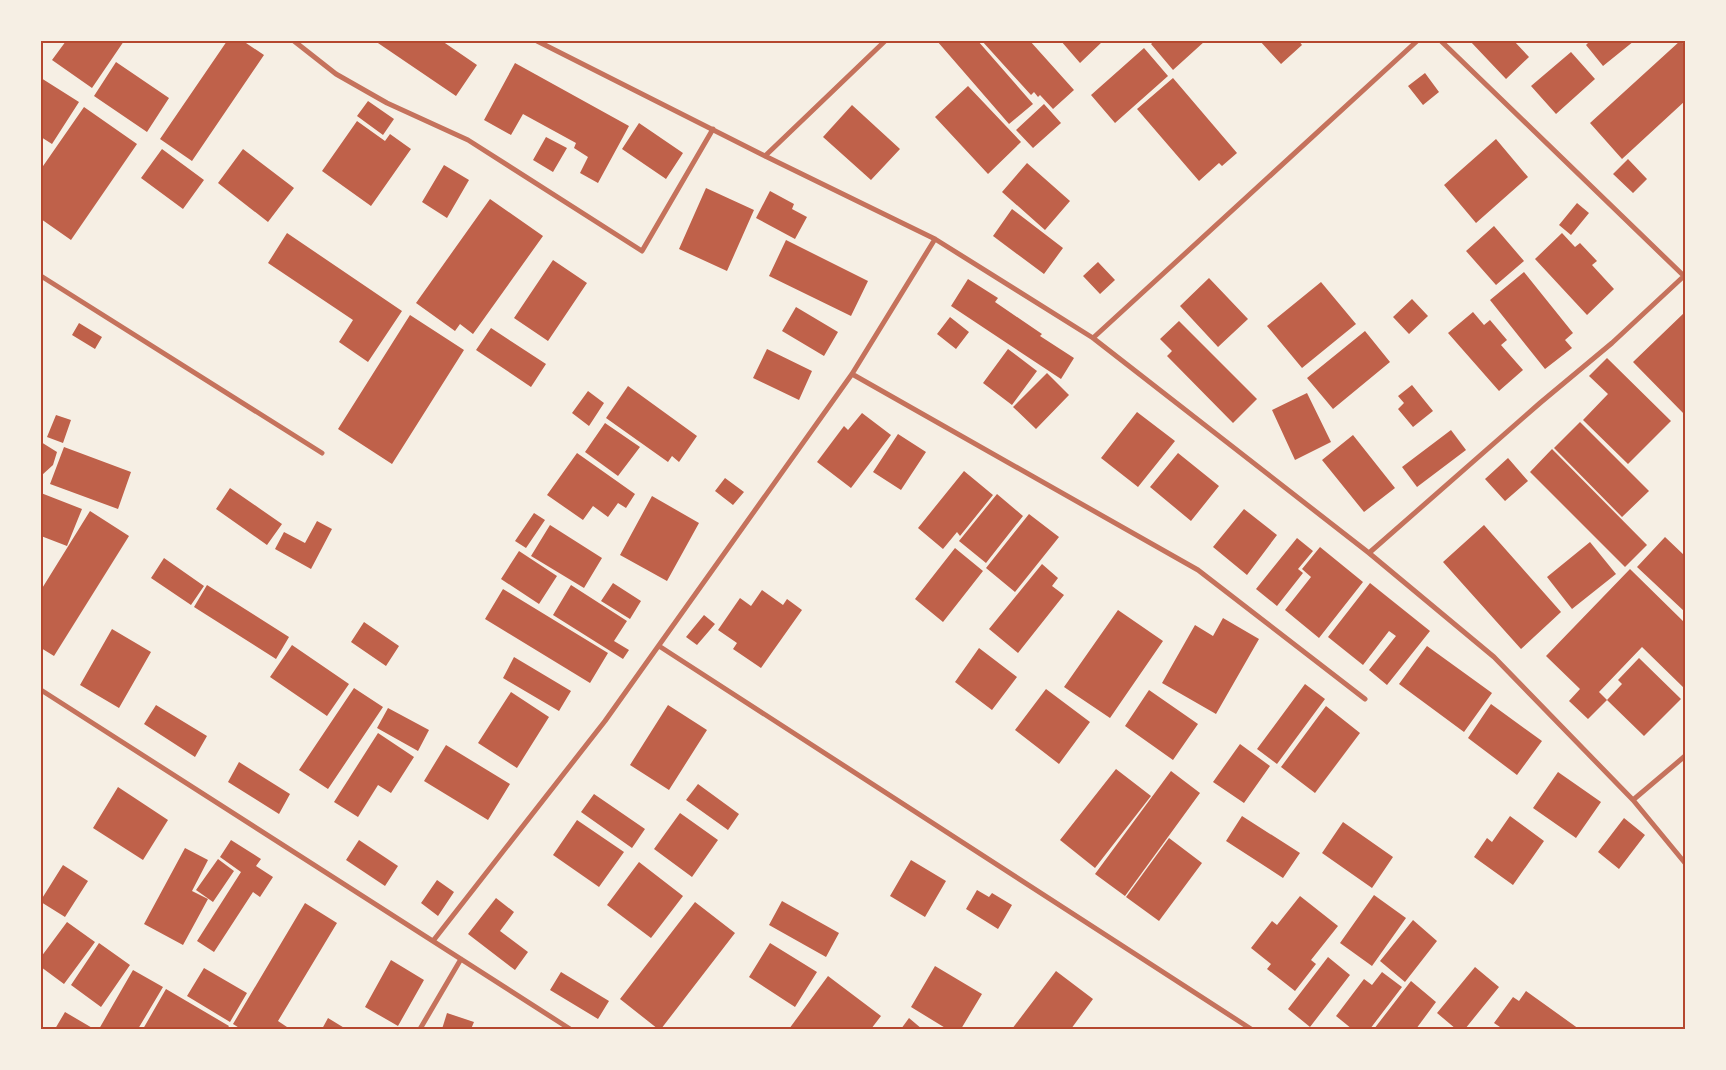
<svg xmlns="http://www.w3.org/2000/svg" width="1726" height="1070" viewBox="0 0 1726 1070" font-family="Helvetica,sans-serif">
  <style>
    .building { fill: #bf614a }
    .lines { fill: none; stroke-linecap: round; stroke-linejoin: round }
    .minor { stroke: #c5725c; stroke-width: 5 }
    .neatline { fill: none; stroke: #b5482f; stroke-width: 2 }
  </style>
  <rect width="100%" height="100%" fill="#f6efe4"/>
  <path class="building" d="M66 41H124L92 88 52 60Z
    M227 41H243L264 55 192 161 160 139Z
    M375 41H442L477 65 456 96Z
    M937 41H978L1033 104 1009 124Z
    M982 41H1030L1074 90 1053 109 1040 95 1038 97 1034 92 1031 95Z
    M1061 41H1103L1080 63Z
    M1154 41H1205L1173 70 1151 44Z
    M1260 41H1299L1302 45 1281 64Z
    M1470 41H1514L1529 57 1506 79Z
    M1590 41H1634L1603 66 1586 45Z
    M1680 41 1685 45V101L1622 159 1590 123Z
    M1144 48 1168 76 1115 123 1091 95Z
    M1571 52 1595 79 1556 114 1531 86Z
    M116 62 169 98 147 132 94 96Z
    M515 63 629 126 598 183 580 173 588 157 574 148 576 143 523 114 511 135 484 120Z
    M1425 73 1439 92 1423 105 1408 86Z
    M41 78 79 102 52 144 41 137Z
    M1173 78 1237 153 1222 166 1219 163 1199 181 1137 109Z
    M968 86 1021 142 988 174 935 117Z
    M368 101 394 119 383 135 357 116Z
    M1044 104 1061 123 1033 148 1016 130Z
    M852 105 900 149 871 180 823 137Z
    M84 107 137 144 71 240 41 219V169Z
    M357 121 385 141 390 134 411 149 371 206 322 171Z
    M639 123 683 153 666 179 622 149Z
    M546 137 567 148 553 172 533 160Z
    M1496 139 1528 177 1476 223 1444 185Z
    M162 149 204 180 183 209 141 178Z
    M243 149 294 188 268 222 218 183Z
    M1628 159 1647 179 1633 193 1613 174Z
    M1027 163 1070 201 1045 230 1002 192Z
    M444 165 469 180 447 218 422 202Z
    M706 188 754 210 727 271 679 249Z
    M770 191 794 204 792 209 807 217 795 239 756 218Z
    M490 199 543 236 473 334 460 324 455 331 416 303Z
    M1577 203 1589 213 1571 235 1559 225Z
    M1012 209 1063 248 1044 274 993 236Z
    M1494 226 1524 261 1496 285 1466 251Z
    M287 233 402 311 368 362 339 342 353 320 268 263Z
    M1562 233 1575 247 1580 243 1597 261 1592 265 1614 289 1587 315 1535 259Z
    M786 240 868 281 851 316 769 276Z
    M553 260 587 283 548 341 514 318Z
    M1098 262 1115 280 1100 294 1083 276Z
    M1524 272 1573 333 1565 340 1572 348 1545 369 1490 300Z
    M1209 278 1248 319 1218 347 1180 306Z
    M968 279 998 298 995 302 1042 334 1040 336 1074 358 1061 379 951 306Z
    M1321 282 1356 324 1302 368 1267 326Z
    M1412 299 1428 316 1409 334 1393 317Z
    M796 307 838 332 824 356 782 331Z
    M1473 312 1484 325 1490 320 1507 340 1501 345 1523 370 1499 391 1448 333Z
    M1685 312V415L1633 362Z
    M410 315 464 350 392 464 338 429Z
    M950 317 969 332 956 349 937 334Z
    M1179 321 1257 399 1233 423 1167 356 1172 351 1160 339Z
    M79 323 102 337 95 349 72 335Z
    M491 328 546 364 531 387 476 350Z
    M1365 331 1390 362 1333 409 1307 378Z
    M767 349 812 371 799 400 753 378Z
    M1008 349 1037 371 1012 405 983 383Z
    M1607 358 1671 421 1628 464 1583 420 1608 394 1589 376Z
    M1047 373 1069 395 1036 429 1013 407Z
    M1412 385 1433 411 1413 427 1398 409 1404 403 1398 396Z
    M628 386 697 436 679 462 672 456 668 462 606 418Z
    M588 391 604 403 589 426 572 413Z
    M1307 393 1331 442 1295 460 1272 410Z
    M1137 412 1175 441 1138 487 1101 458Z
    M862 413 891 435 851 488 817 462 844 426 848 430Z
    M56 415 71 420 63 443 47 437Z
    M1580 422 1649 491 1622 517 1554 448Z
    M605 423 640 447 618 476 585 452Z
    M1451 430 1466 450 1417 487 1402 467Z
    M898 434 926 452 901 490 873 472Z
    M1353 435 1395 488 1364 512 1322 460Z
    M41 442 57 452 53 465 42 475Z
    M64 447 131 472 118 509 50 484Z
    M1552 449 1647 545 1625 567 1530 472Z
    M577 453 635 494 626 508 618 503 608 517 593 506 583 520 547 495Z
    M1178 453 1219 486 1191 521 1150 487Z
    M1508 458 1528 481 1505 501 1485 479Z
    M964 471 993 495 960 536 957 532 943 549 918 528Z
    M725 478 744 492 733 505 715 491Z
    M230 488 282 524 267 545 216 509Z
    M41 493 82 509 67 546 41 536Z
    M997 494 1023 516 986 563 959 541Z
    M652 496 699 523 667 581 620 555Z
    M1244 509 1277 535 1247 575 1213 547Z
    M90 511 129 536 54 656 41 648V590Z
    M534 513 545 520 526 548 515 541Z
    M1029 514 1059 537 1015 592 986 568Z
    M317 521 332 529 311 569 275 549 284 532 305 543Z
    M550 525 602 558 584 588 531 556Z
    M1484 525 1561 612 1521 649 1443 562Z
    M1665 537 1685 556V612L1637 567Z
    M1297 538 1313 551 1298 569 1303 573 1277 606 1256 589Z
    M1590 542 1616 574 1572 609 1547 577Z
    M1320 547 1363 582 1319 638 1285 610 1311 577 1302 569Z
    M955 548 983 571 943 622 915 599Z
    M519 551 557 576 539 604 501 579Z
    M164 558 204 586 191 605 151 578Z
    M1042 564 1058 578 1052 586 1064 595 1018 653 989 629Z
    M1630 569 1685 623V689L1642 647 1599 692 1607 700 1622 684 1618 680 1639 658 1681 699 1644 736 1607 700 1588 719 1569 701 1580 689 1546 656Z
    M613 583 641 601 630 619 601 601Z
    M1370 583 1430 631 1387 685 1369 670 1396 636 1389 631 1363 665 1328 637Z
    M207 585 289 637 276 659 194 607Z
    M571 585 627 621 614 641 629 650 623 659 553 615Z
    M503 589 608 653 590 683 485 619Z
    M762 590 783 605 787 599 802 610 761 668 733 649 737 643 718 630 740 598 751 606Z
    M1118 610 1163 641 1110 718 1064 687Z
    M704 615 715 624 697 645 686 637Z
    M1223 618 1259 639 1216 714 1162 683 1195 625 1213 636Z
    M364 622 399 646 386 666 351 642Z
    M112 629 151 652 119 708 80 685Z
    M292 645 349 684 327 716 270 677Z
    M1427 646 1492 693 1464 732 1399 684Z
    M979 648 1017 677 992 710 955 682Z
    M514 657 571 691 559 711 503 678Z
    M1305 684 1325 699 1277 764 1257 749Z
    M354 688 383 707 328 789 299 770Z
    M1046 689 1090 722 1059 764 1015 730Z
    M1149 690 1198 724 1173 760 1125 726Z
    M511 692 549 717 517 768 478 743Z
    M1491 704 1542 741 1517 775 1468 738Z
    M156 705 207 736 195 757 144 724Z
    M668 705 707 730 669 790 630 765Z
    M1326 706 1360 733 1315 793 1281 767Z
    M388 708 429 730 418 751 377 728Z
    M378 733 414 757 391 793 378 785 358 817 334 802Z
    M1240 744 1270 766 1244 803 1213 782Z
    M446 745 510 784 488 820 424 781Z
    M239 762 290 794 279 814 228 782Z
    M1116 769 1151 796 1095 868 1060 840Z
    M1171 771 1200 793 1125 896 1095 874Z
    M1558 772 1601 802 1576 838 1533 808Z
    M698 784 739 814 728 830 686 800Z
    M118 787 168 820 143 860 93 828Z
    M594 794 645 829 632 848 581 812Z
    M680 813 718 840 692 877 654 849Z
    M1242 816 1300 853 1283 878 1226 841Z
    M1510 816 1544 841 1513 885 1474 857 1487 838 1492 842Z
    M1624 818 1645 835 1619 869 1598 852Z
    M577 820 624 852 599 887 553 855Z
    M1343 822 1393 857 1372 888 1322 853Z
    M1169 838 1202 863 1159 921 1126 897Z
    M231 840 261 859 256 866 273 877 260 897 253 892 214 952 197 941 241 872 220 857Z
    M359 840 398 866 385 886 346 860Z
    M185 848 208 860 192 891 208 899 183 945 144 924Z
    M218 859 234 871 213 902 196 890Z
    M911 860 946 881 925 917 890 896Z
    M639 862 683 896 651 938 607 905Z
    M63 865 88 881 65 917 41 902V900Z
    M437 880 454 892 438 916 421 903Z
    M977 890 989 897 992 893 1012 905 998 929 966 909Z
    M1374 895 1406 918 1372 966 1340 943Z
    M1300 896 1338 926 1311 960 1316 964 1295 991 1267 969 1271 964 1251 948 1272 921 1277 925Z
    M496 898 514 912 500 931 528 952 515 970 468 934Z
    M782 901 839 933 826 957 769 925Z
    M695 902 735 933 661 1029H658L620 999Z
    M305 903 337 923 278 1021 290 1029H241L233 1024Z
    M1413 920 1437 941 1405 982 1380 961Z
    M67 922 95 942 64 984 41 967V957Z
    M99 943 130 965 101 1007 71 985Z
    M770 943 817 972 795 1007 749 977Z
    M1328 957 1350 975 1310 1027 1288 1009Z
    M391 960 424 980 398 1026 365 1007Z
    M935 966 982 994 961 1029H947L911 1007Z
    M1475 967 1499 987 1465 1029H1456L1437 1013Z
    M204 968 247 993 230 1022 187 996Z
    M133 970 163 987 138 1029H99Z
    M1056 971 1093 999 1071 1029H1012Z
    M561 972 609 1001 598 1019 550 990Z
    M1382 972 1402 987 1370 1029H1352L1336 1016 1364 979 1372 985Z
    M828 976 881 1016 871 1029H789Z
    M1411 981 1436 1002 1416 1029H1374Z
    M166 989 229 1026 227 1029H143Z
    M1526 991 1579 1029H1503L1494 1023 1513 997 1519 1001Z
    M65 1012 94 1029H55Z
    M447 1013 474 1022 471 1029H442Z
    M328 1018 346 1029H322Z
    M909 1018 922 1029H901Z"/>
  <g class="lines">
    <path class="minor" d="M294 41 336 74 387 103 468 140 642 251 713 129
      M537 41 765 156 935 239 1093 338 1369 553 1494 657 1633 800 1685 756
      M1441 41 1685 277
      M765 156 885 41
      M41 276 322 453
      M1093 338 1417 41
      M852 374 1198 570 1365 699
      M1369 553 1540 403 1612 343 1684 276
      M659 646 1251 1029
      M41 690 570 1029
      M1633 800 1685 863
      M433 941 605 721 852 374 935 239
      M420 1029 461 959"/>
  </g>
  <rect width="1726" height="1070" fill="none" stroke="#f6efe4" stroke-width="85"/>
  <rect x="42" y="42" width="1642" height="986" class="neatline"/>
</svg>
